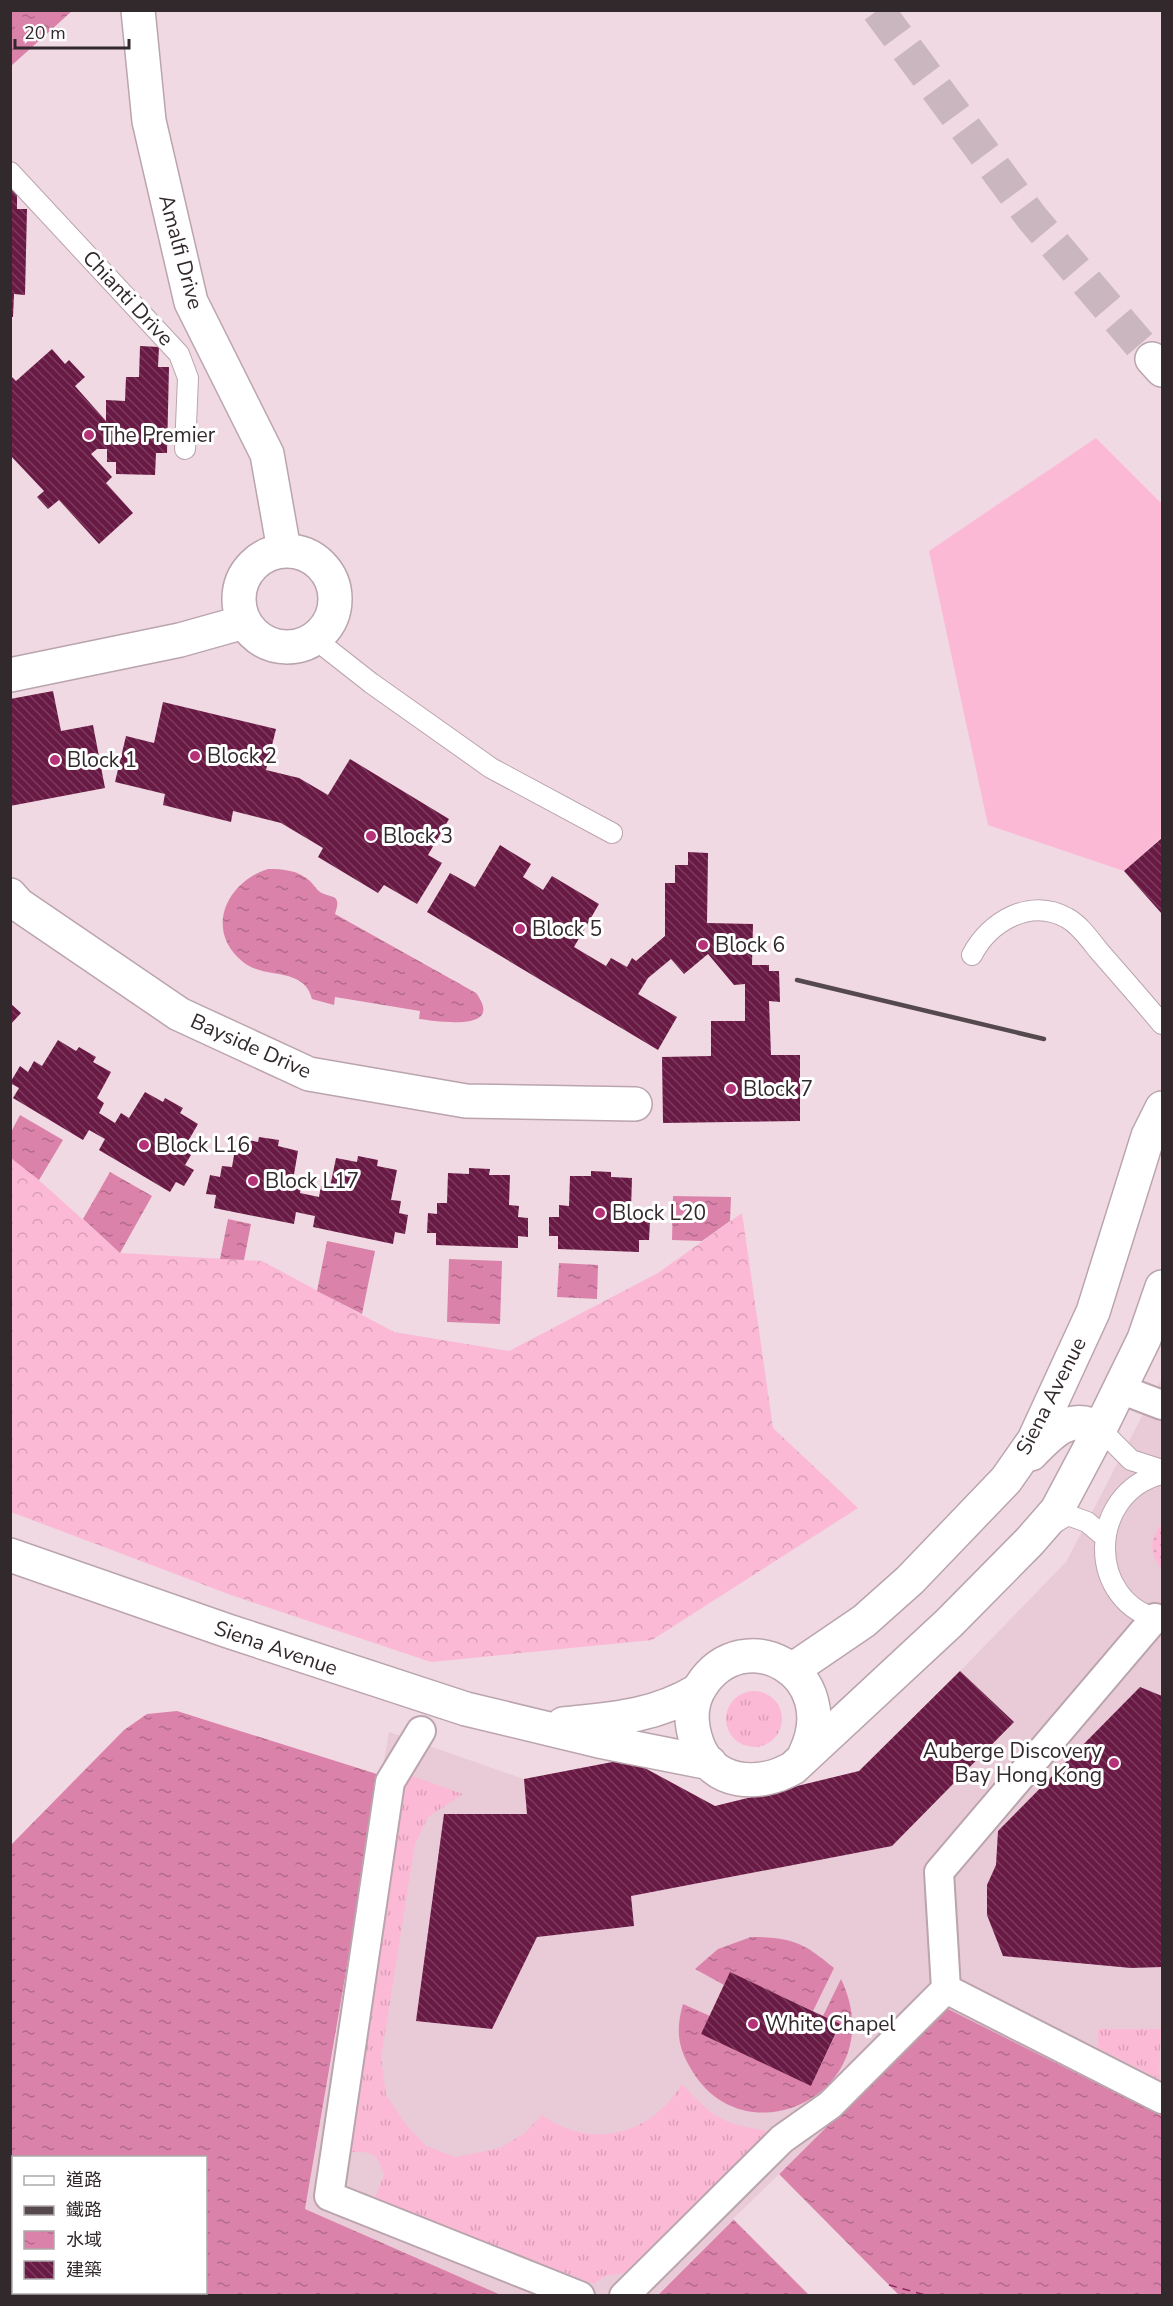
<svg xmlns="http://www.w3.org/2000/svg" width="1173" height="2306" viewBox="0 0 1173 2306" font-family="'Nunito Sans','Noto Sans TC',sans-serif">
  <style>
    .built { fill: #e9cad7 }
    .grass { fill: url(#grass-tufts) }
    .forest { fill: url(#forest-crowns) }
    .garden { fill: url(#garden-dots) }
    .pitch { fill: #fcb9d5 }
    .water { fill: url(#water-ripples); fill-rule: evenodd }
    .pier { fill: #f0d9e2 }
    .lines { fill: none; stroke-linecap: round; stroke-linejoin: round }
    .ferry { stroke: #8f275e; stroke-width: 1.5; stroke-dasharray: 8 6; stroke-linecap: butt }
    .building { fill: url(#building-back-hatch) }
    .tertiary-tunnel { stroke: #cab6be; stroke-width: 33; stroke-dasharray: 33 16; stroke-linecap: butt }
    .service-casing { stroke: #baa4ad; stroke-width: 22 }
    .pedestrian-casing { stroke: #baa4ad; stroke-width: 32 }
    .minor-casing { stroke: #baa4ad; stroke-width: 36 }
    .tertiary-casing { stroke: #baa4ad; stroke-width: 36 }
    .service { stroke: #fff; stroke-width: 20 }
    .pedestrian { stroke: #fff; stroke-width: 28 }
    .minor { stroke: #fff; stroke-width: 33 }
    .tertiary { stroke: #fff; stroke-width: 33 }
    .rail { stroke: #55494e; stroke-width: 4.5 }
    .poi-dot { fill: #b53178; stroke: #fff; stroke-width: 2 }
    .labels { text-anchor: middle; stroke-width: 6; stroke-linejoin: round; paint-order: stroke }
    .street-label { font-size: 21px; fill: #32292c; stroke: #fff }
    .poi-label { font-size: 21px; fill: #32292c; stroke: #fff; text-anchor: start }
  </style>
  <defs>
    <pattern id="grass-tufts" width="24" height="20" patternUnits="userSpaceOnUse" patternTransform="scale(1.5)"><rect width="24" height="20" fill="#fcb9d5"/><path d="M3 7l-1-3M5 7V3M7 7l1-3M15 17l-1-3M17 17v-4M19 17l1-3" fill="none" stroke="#d89fb7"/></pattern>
    <pattern id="forest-crowns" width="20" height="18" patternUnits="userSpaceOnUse" patternTransform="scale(1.5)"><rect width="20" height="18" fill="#fcb9d5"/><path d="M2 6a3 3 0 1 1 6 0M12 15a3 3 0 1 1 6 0" fill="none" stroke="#d89fb7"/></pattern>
    <pattern id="garden-dots" width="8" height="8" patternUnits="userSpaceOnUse" patternTransform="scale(1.5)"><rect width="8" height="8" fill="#fcb9d5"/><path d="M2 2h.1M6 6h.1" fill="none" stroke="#d89fb7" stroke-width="1.8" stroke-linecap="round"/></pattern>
    <pattern id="water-ripples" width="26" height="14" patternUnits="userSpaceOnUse" patternTransform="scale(1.5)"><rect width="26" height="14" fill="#db82aa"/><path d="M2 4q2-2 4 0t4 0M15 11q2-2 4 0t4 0" fill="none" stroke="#b26a8b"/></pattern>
    <pattern id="building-back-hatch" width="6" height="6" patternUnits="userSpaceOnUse" patternTransform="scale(1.5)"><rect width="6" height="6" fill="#691a44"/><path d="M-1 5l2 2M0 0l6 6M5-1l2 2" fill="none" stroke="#7b3b5d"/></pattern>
  </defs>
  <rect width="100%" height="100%" fill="#f0d9e2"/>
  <path class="built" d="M1162 1378V2116L946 2008 657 2295H501L305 2209 389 1732 524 1779 628 1759 715 1806 859 1771 932 1700 1066 1562Z"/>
  <path class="grass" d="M726 1719a28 28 0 1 1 56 0a28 28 0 1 1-56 0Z
    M409 1775 463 1794 428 1817 415 1844 381 2058 386 2095 407 2126 426 2146 456 2157 500 2148 525 2133 542 2115C592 2151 651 2135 682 2084 715 2119 720 2123 768 2131L624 2273 605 2276 594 2284 375 2198 384 2174C375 2151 372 2152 349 2152L402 1780Z
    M1098 2029H1161L1159 2079 1098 2048Z"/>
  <path class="forest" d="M10 1158 21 1164 120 1253 262 1261 394 1332 509 1351 658 1273 742 1213 773 1428 858 1508 652 1640 431 1662 231 1595 11 1512Z"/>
  <path class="garden" d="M1162 1524V1570C1149 1555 1149 1538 1162 1524Z"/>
  <path class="pitch" d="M1096 438 1162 504V837L1124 871 988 825 929 551Z"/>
  <path class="water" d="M11 10H72V11L11 66Z
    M268 869C284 869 297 870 310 881 313 884 316 889 320 892 332 899 342 893 335 914L476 993C506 1033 436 1021 419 1019L420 1011 335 997 334 1005 312 999C304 966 265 980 243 962 204 931 226 882 268 869Z
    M20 1115 63 1140 39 1180 11 1158V1132Z
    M110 1172 152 1196 120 1253 83 1219Z
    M673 1196 731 1197 730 1221 702 1241 672 1240Z
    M228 1219 251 1224 244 1260 220 1259Z
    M327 1241 375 1251 362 1314 317 1291Z
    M449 1259 502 1261 500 1324 447 1322Z
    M559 1263 598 1265 597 1299 557 1297Z
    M177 1711 380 1775 305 2209 501 2295 11 2296V1845L124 1730 147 1714ZM14 2158H206V2292H14Z
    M751 1937C791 1937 803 1942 834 1968L813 2011 730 1973 724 1985 695 1969 718 1949Z
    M841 1979C894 2090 746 2164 691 2069 677 2046 676 2029 683 2004L710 2016 811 2086 840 2025 823 2016Z
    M946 2008 1162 2116V2295L657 2296Z"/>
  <path class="pier" d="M779 2174 889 2285 899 2295H809L733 2219Z"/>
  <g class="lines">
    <path class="ferry" d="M889 2285 929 2296"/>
  </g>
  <path class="building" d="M10 188 17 189V209H27L25 295 14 294 13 317H10Z
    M140 346 159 347 158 367H169L167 453H156L155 475 116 474V462H107V449H97L91 454 112 477 106 483 133 513 99 544 59 500 48 509 37 497 44 491 10 455V375L16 381 52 349 65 364 69 360 85 377 75 386 106 421V400L125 401 126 377H139Z
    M53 691 61 731 93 725 105 788 10 806V699Z
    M163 702 276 729 266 770 299 778 328 795 350 759 449 819 428 855 442 863 417 904 384 885 378 893 318 857 323 848 281 823 233 811 231 822 163 805 165 794 115 782 126 736 154 743Z
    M1162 838V914L1124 871Z
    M500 845 531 864 523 877 543 890 552 876 599 904 574 947 606 966 611 958 627 967 632 958 636 961 665 936V883H675V865H688V852L708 853 707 923 753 924 752 965H769V971H779L780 1002 769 1001 771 1055H800V1121L663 1123 662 1057 711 1056V1021H745V984L734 985 708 954 684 974 671 959 648 978 638 994 677 1017 658 1050 427 912 450 873 475 887Z
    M10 1003 21 1013 10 1025Z
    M58 1040 76 1051 79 1047 96 1057 93 1062 111 1072 97 1098 104 1103 99 1113 115 1123 121 1113 129 1118 145 1092 163 1102 165 1098 183 1108 180 1113 198 1124 183 1150 191 1155 185 1165 194 1170 184 1186 176 1182 170 1192 99 1150 105 1139 89 1130 83 1140 13 1098 19 1088 10 1083 20 1066 28 1072 34 1061 42 1066Z
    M259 1137 279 1140 278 1146 298 1151 293 1180 302 1182 300 1193 319 1197 321 1186 330 1187 336 1158 357 1162 358 1156 378 1160 377 1166 397 1170 391 1200 401 1201 399 1213 408 1215 405 1234 395 1232 393 1244 313 1227 315 1216 305 1214 296 1212 294 1224 214 1208 216 1195 206 1194 210 1175 220 1177 222 1166 232 1167 237 1138 258 1142Z
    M469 1168 490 1169 489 1175H510L509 1205 519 1206 518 1217 528 1218V1237L518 1236V1248L436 1245V1233H427L428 1213 437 1214V1203H447L448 1173 469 1174Z
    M591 1171 611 1172V1177L632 1178 631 1209H640V1220L650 1221 649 1240H639V1252L558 1249V1236H549V1217H559V1205L569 1206 570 1176H591Z
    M960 1671 1014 1722 892 1846 631 1896 634 1926 537 1937 492 2029 416 2021 444 1814H527L524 1779 628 1759 715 1806 859 1771Z
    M1140 1687 1162 1696V1967L1131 1968 1003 1956 987 1915V1885L996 1865 998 1831Z
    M730 1972 840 2024 811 2086 701 2034Z"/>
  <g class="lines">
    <path class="tertiary-tunnel" d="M878 10 1032 218 1152 359"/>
    <g class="service-casing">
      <path id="service" d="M10 172 179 354 188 378 185 449
        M315 639 371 683 491 768 612 833
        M972 955C989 922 1030 897 1067 918 1080 925 1090 940 1099 951 1120 975 1141 999 1162 1024
        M1100 1429 1131 1460 1162 1470
        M1162 1474C1087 1492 1085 1604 1162 1620
        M1051 1525 1068 1515 1087 1522 1105 1537"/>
    </g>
    <g class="pedestrian-casing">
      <path id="pedestrian" d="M1120 1389 1162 1405
        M421 1731 390 1782 329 2196 580 2296
        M946 1989 939 1872 1155 1618
        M624 2296 782 2139 830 2105 946 1989 1162 2099"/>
    </g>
    <g class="minor-casing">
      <path id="minor" d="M138 10 149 121 191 302 267 454 284 550
        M239 599a48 48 0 1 1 96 0a48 48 0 1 1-96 0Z
        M10 675 180 640 244 622
        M10 895 19 905 179 1014 309 1074 466 1101 635 1104"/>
    </g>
    <g class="tertiary-casing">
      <path id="tertiary" d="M1152 359 1162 370
        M1031 1454C1052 1432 1071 1412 1100 1429
        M10 1555 228 1631 466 1709 599 1741 710 1763
        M792 1670 864 1621 910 1580 1006 1480 1034 1440 1093 1312 1148 1136 1162 1108
        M563 1724C612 1719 653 1717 697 1691
        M805 1754C844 1673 744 1619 701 1686 689 1704 690 1723 697 1743 712 1786 760 1787 793 1768L949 1623 1030 1541 1057 1510 1100 1429 1144 1339 1162 1287"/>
    </g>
    <use href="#service" class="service"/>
    <use href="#pedestrian" class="pedestrian"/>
    <use href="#minor" class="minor"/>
    <use href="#tertiary" class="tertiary"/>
    <path class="rail" d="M797 980 1044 1039"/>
  </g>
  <g class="poi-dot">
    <circle cx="89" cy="435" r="6"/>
    <circle cx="195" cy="756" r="6"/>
    <circle cx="55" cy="760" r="6"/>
    <circle cx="371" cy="836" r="6"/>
    <circle cx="520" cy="929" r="6"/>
    <circle cx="703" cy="945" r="6"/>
    <circle cx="731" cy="1089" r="6"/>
    <circle cx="144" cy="1145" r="6"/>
    <circle cx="253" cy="1181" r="6"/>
    <circle cx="600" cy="1213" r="6"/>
    <circle cx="1114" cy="1763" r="6"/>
    <circle cx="753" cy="2024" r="6"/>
  </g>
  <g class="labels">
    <g class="street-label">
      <text transform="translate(181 252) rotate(75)" y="7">Amalfi Drive</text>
      <text transform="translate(128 298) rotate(47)" y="7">Chianti Drive</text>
      <text transform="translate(251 1046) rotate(24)" y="7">Bayside Drive</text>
      <text transform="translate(1051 1396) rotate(-63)" y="7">Siena Avenue</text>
      <text transform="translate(276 1648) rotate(19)" y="7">Siena Avenue</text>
    </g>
    <g class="poi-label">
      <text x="101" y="442">The Premier</text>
      <text x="207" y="763">Block 2</text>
      <text x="67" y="767">Block 1</text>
      <text x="383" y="843">Block 3</text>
      <text x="532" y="936">Block 5</text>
      <text x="715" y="952">Block 6</text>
      <text x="743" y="1096">Block 7</text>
      <text x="156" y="1152">Block L16</text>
      <text x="265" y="1188">Block L17</text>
      <text x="612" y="1220">Block L20</text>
      <text x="1102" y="1758" text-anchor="end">Auberge Discovery<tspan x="1102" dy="24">Bay Hong Kong</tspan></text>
      <text x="765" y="2031">White Chapel</text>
    </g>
  </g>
  <rect width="1173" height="2306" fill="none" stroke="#32292c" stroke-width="24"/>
  <rect x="12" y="2156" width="195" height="138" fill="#ffffff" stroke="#ada9ab" stroke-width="1.5"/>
  <rect x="24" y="2176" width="30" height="9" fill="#ffffff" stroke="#ada9ab" stroke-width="1.5"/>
  <text x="66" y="2186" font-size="18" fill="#32292c">道路</text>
  <rect x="24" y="2206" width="30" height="9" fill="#55494e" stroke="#ada9ab" stroke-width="1.5"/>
  <text x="66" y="2216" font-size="18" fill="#32292c">鐵路</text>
  <rect x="24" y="2231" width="30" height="18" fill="url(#water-ripples)" stroke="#ada9ab" stroke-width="1.5"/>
  <text x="66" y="2246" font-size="18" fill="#32292c">水域</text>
  <rect x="24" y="2261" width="30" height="18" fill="url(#building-back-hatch)" stroke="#ada9ab" stroke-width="1.5"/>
  <text x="66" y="2276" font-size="18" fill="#32292c">建築</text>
  <path d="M15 39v9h114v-9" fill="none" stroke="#32292c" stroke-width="3"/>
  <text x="24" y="39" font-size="18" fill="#32292c" stroke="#ffffff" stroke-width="4.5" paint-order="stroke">20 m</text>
</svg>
